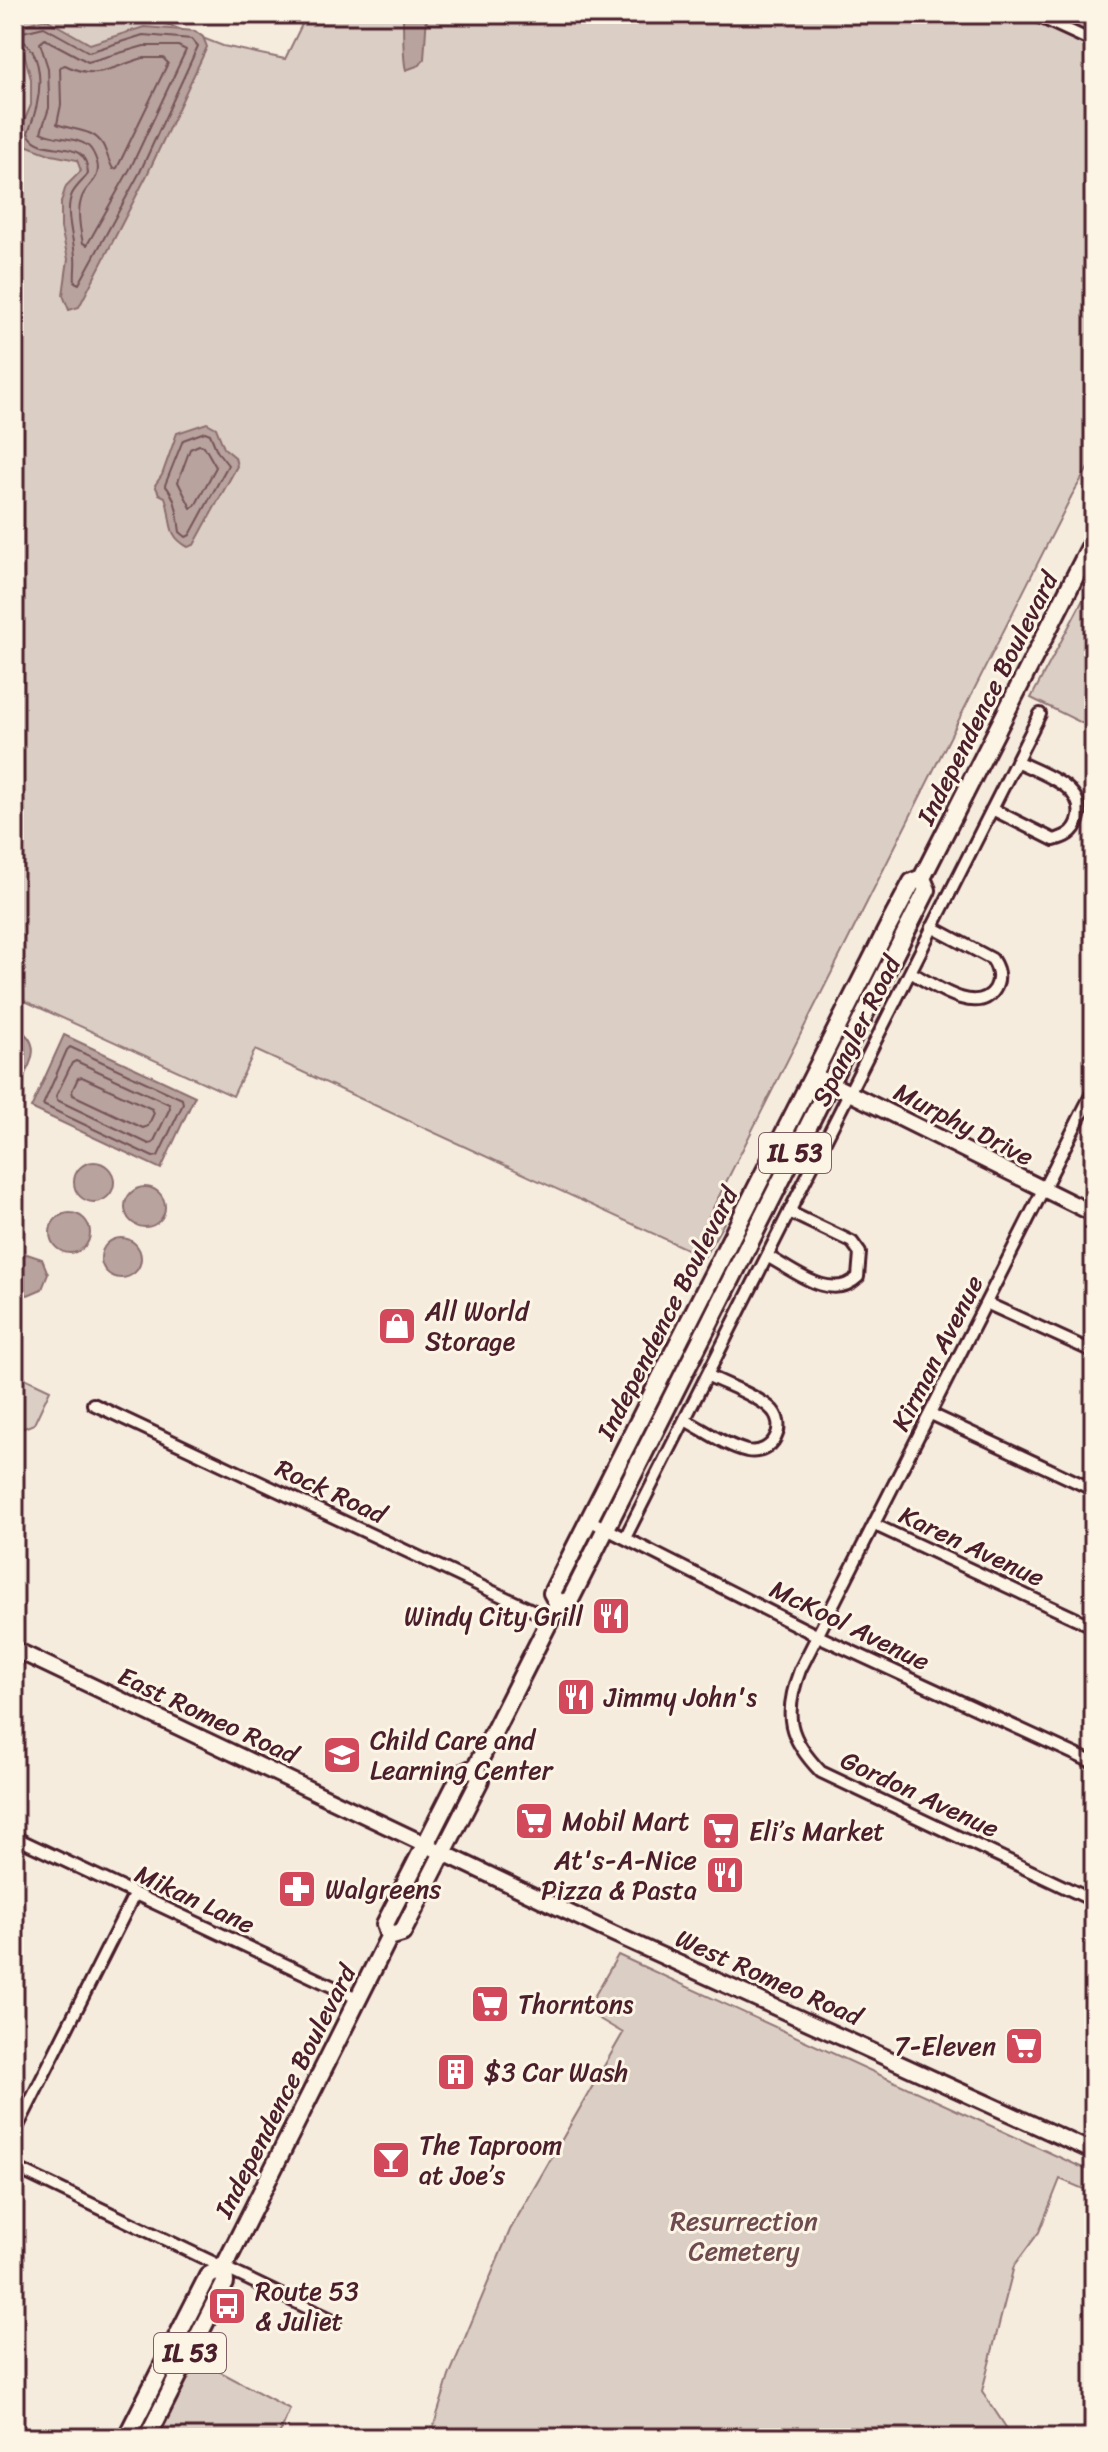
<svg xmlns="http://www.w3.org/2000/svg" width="1108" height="2452" viewBox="0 0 1108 2452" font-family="Sriracha,sans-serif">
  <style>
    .green { fill: #dbcec4; stroke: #927678; stroke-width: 2 }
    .water { fill: #b8a39e; stroke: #8c6e70; stroke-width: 2 }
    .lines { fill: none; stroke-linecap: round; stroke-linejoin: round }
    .shore { stroke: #765459; stroke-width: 2 }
    .street-casing { stroke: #4a1f2b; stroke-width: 16 }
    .secondary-casing { stroke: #4a1f2b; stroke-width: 20 }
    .primary-casing { stroke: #4a1f2b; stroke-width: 22 }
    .street { stroke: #fcf5e5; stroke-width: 10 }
    .secondary { stroke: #fcf5e5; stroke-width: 14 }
    .primary { stroke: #fcf5e5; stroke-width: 16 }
    .labels { text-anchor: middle; stroke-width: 6; stroke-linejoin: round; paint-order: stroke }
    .shield { fill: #fcf5e5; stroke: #7f5f63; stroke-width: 2 }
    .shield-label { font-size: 24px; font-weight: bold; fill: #4a1f2b }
    .street-label { font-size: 26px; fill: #4a1f2b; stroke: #fcf5e5 }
    .poi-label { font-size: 26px; fill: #4a1f2b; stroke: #fcf5e5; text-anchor: start }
    .park-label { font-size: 26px; fill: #6e4b51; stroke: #fcf5e5 }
  </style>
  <rect width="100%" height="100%" fill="#f5ecde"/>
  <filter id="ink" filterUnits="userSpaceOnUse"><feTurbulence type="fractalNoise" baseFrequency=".0125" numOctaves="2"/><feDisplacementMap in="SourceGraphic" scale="16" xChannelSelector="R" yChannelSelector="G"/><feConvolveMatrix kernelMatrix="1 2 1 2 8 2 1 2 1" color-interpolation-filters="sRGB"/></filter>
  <g filter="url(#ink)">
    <path class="green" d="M14 14H141L223 46 285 59 307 14H1094V458L1072 495 709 1216 724 1223 704 1257 255 1050 233 1096 14 996Z
      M1094 579V729L1031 698Z
      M14 1373 50 1390 34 1424 14 1432Z
      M618 1955 1094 2173 1088 2191 1060 2179 1039 2232 1014 2266 982 2391 1013 2438H430L449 2376 510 2230 623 2033 586 2011Z
      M196 2359 290 2409 278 2438H155Z"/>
    <path class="water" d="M403 14H427L424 59 420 65 406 70C403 61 403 26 403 14Z
      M46 19 90 44 144 27 195 31 203 37 207 47 147 175 79 307 69 310 63 295 68 259 61 228V202L66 186 81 171 77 160 52 155 25 145 19 133 31 105V79L24 53 14 40V27Z
      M207 423 216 428 224 448 235 457 237 466 194 545 188 547C165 535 173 519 165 497L159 494 155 485 162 475 177 433Z
      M14 1026C49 1045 27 1067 14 1095Z
      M64 1035 195 1096 161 1169 31 1108Z
      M74 1182a20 20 0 1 1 40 0a20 20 0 1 1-40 0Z
      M125 1207a20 20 0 1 1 40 0a20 20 0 1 1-40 0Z
      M50 1233a20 20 0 1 1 40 0a20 20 0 1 1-40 0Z
      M101 1258a20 20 0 1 1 40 0a20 20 0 1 1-40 0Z
      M27 1254 42 1259 48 1274 42 1289 28 1295 14 1290V1259Z"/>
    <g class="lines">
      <path class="shore" d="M44 27 89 52 143 35 192 39 198 46 140 172 79 284 75 282C74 273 76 265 75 257 74 238 64 212 72 194 76 186 83 181 88 174 87 133 41 160 28 133 38 108 46 76 32 50 28 45 22 40 19 36L23 32Z
        M45 39 88 62 144 46H178L186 50 131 167 87 245 83 243C80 230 77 212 81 200 85 184 102 182 97 162 95 156 93 150 88 146 75 136 55 140 41 132L49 108V97L48 68 40 43Z
        M143 58H163L168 63 120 162 117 168 113 169C109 162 107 153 103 145 93 128 73 131 57 124L61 105 60 67 65 65C96 81 112 67 143 58Z
        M205 432 210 434 217 451 228 465 190 535 186 537 180 532C177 513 177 499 165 485L183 440Z
        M199 445 204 446 216 467 195 506 191 508 178 482 190 449Z
        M70 1047 182 1099 183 1104 158 1156 153 1157 43 1105 67 1050Z
        M76 1061 169 1104 170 1108 153 1143 149 1144 57 1100 56 1096 72 1063Z
        M82 1077 152 1109 154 1113 148 1126 143 1128 73 1095 72 1091 78 1078Z"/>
      <g class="street-casing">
        <path id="street" d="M1033 14 1094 42
          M992 809 1054 840C1065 837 1074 833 1078 821 1089 787 1040 773 1016 761
          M910 972C931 983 977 1018 995 989 1001 978 998 968 992 959L932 927
          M1094 1089 800 1670C783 1715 788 1738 821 1772L1094 1901
          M767 1256C793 1270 831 1303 858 1277L860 1253 852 1242 789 1212
          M986 1303 1094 1352
          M93 1404 551 1619
          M931 1414 1094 1490
          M685 1420C704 1430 726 1446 747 1451 773 1456 790 1424 769 1407 752 1393 726 1385 707 1375
          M589 1520 818 1636 1094 1763
          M875 1525 1094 1627
          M625 1538 1040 714
          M14 1837 359 1999
          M14 2134 134 1895
          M14 2167 335 2321"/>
      </g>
      <g class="secondary-casing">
        <path id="secondary" d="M813 1075 1094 1214
          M14 1649 614 1934 1094 2152"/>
      </g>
      <g class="primary-casing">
        <path id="primary" d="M558 1604 552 1593 889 925 912 882 922 878 1094 539
          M389 1937 402 1933 480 1780 476 1767
          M126 2438 208 2276 224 2267
          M147 2438 225 2283 224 2267 389 1937 385 1924 461 1774 476 1767 558 1604 570 1600 927 890 922 878"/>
      </g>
      <use href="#street" class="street"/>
      <use href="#secondary" class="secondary"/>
      <use href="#primary" class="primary"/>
    </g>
  </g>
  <defs>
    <g id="shop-square" transform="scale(2)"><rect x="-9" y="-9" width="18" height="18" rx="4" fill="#d1495b" stroke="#fcf5e5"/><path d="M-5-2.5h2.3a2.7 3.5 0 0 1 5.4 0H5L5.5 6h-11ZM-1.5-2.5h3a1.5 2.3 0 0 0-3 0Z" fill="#fff"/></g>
    <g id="restaurant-square" transform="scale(2)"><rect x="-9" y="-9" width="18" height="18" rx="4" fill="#d1495b" stroke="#fcf5e5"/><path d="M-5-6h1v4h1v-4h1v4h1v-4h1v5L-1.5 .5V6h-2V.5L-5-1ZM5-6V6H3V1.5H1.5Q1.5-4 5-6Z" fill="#fff"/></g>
    <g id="school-square" transform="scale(2)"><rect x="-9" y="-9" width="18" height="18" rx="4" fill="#d1495b" stroke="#fcf5e5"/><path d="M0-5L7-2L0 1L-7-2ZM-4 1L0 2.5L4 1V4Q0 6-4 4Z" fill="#fff"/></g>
    <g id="supermarket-square" transform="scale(2)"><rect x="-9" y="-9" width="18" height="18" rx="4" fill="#d1495b" stroke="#fcf5e5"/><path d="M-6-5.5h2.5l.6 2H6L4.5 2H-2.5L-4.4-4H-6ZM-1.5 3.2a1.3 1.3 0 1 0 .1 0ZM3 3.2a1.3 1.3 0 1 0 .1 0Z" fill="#fff"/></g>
    <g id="pharmacy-square" transform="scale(2)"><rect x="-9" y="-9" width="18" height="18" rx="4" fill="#d1495b" stroke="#fcf5e5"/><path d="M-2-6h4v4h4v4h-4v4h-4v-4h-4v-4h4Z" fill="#fff"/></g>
    <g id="building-square" transform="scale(2)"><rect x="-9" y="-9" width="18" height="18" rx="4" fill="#d1495b" stroke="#fcf5e5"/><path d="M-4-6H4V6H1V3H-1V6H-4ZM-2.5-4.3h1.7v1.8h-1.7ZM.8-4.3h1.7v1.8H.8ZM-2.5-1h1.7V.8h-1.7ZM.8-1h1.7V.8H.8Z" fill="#fff"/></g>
    <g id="bar-square" transform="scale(2)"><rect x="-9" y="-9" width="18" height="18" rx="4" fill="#d1495b" stroke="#fcf5e5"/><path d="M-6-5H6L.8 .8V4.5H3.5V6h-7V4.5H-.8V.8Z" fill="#fff"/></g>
    <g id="bus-square" transform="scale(2)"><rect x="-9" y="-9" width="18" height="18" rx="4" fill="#d1495b" stroke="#fcf5e5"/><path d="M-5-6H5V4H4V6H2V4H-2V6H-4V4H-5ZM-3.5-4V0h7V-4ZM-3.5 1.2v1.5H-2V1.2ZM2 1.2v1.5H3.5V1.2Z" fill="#fff"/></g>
  </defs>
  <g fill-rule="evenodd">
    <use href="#shop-square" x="397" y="1326"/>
    <use href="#restaurant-square" x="611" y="1616"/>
    <use href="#restaurant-square" x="576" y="1697"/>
    <use href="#school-square" x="342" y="1755"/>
    <use href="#supermarket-square" x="534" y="1821"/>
    <use href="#supermarket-square" x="721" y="1831"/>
    <use href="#restaurant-square" x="725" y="1875"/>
    <use href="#pharmacy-square" x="297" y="1889"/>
    <use href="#supermarket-square" x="490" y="2004"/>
    <use href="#supermarket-square" x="1024" y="2046"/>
    <use href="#building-square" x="456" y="2072"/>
    <use href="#bar-square" x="391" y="2160"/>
    <use href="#bus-square" x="227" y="2306"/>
  </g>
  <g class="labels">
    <g class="shield">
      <rect x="759" y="1133" width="72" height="40" rx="6"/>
      <rect x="154" y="2333" width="72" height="40" rx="6"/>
    </g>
    <g class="shield-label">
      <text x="795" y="1161">IL 53</text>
      <text x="190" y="2361">IL 53</text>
    </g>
    <g class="street-label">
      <text transform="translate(987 698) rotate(-63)" y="9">Independence Boulevard</text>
      <text transform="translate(856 1031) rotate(-63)" y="9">Spangler Road</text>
      <text transform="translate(964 1124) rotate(27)" y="9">Murphy Drive</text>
      <text transform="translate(667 1313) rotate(-63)" y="9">Independence Boulevard</text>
      <text transform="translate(937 1353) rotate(-63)" y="9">Kirman Avenue</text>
      <text transform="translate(331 1491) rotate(25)" y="9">Rock Road</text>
      <text transform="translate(972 1546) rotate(25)" y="9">Karen Avenue</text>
      <text transform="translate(850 1625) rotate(26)" y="9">McKool Avenue</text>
      <text transform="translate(208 1715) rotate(25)" y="9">East Romeo Road</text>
      <text transform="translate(920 1794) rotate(25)" y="9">Gordon Avenue</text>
      <text transform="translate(195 1899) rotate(25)" y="9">Mikan Lane</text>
      <text transform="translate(769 1977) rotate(24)" y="9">West Romeo Road</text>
      <text transform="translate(285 2091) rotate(-63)" y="9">Independence Boulevard</text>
    </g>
    <g class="poi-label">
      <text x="425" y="1320">All World<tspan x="425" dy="30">Storage</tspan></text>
      <text x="583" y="1625" text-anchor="end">Windy City Grill</text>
      <text x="604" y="1706">Jimmy John's</text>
      <text x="370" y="1749">Child Care and<tspan x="370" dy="30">Learning Center</tspan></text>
      <text x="562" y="1830">Mobil Mart</text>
      <text x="749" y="1840">Eli’s Market</text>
      <text x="697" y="1869" text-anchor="end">At's-A-Nice<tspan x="697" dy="30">Pizza &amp; Pasta</tspan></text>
      <text x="325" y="1898">Walgreens</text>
      <text x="518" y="2013">Thorntons</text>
      <text x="996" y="2055" text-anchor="end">7-Eleven</text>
      <text x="484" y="2081">$3 Car Wash</text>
      <text x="419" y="2154">The Taproom<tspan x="419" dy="30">at Joe’s</tspan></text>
      <text x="255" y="2300">Route 53<tspan x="255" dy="30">&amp; Juliet</tspan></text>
    </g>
    <g class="park-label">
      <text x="744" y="2230">Resurrection<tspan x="744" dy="30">Cemetery</tspan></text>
    </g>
  </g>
  <rect width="1108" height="2452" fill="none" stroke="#fcf5e5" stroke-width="48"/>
  <rect x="24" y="24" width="1060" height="2404" fill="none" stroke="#4a1f2b" stroke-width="3" filter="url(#ink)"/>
</svg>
